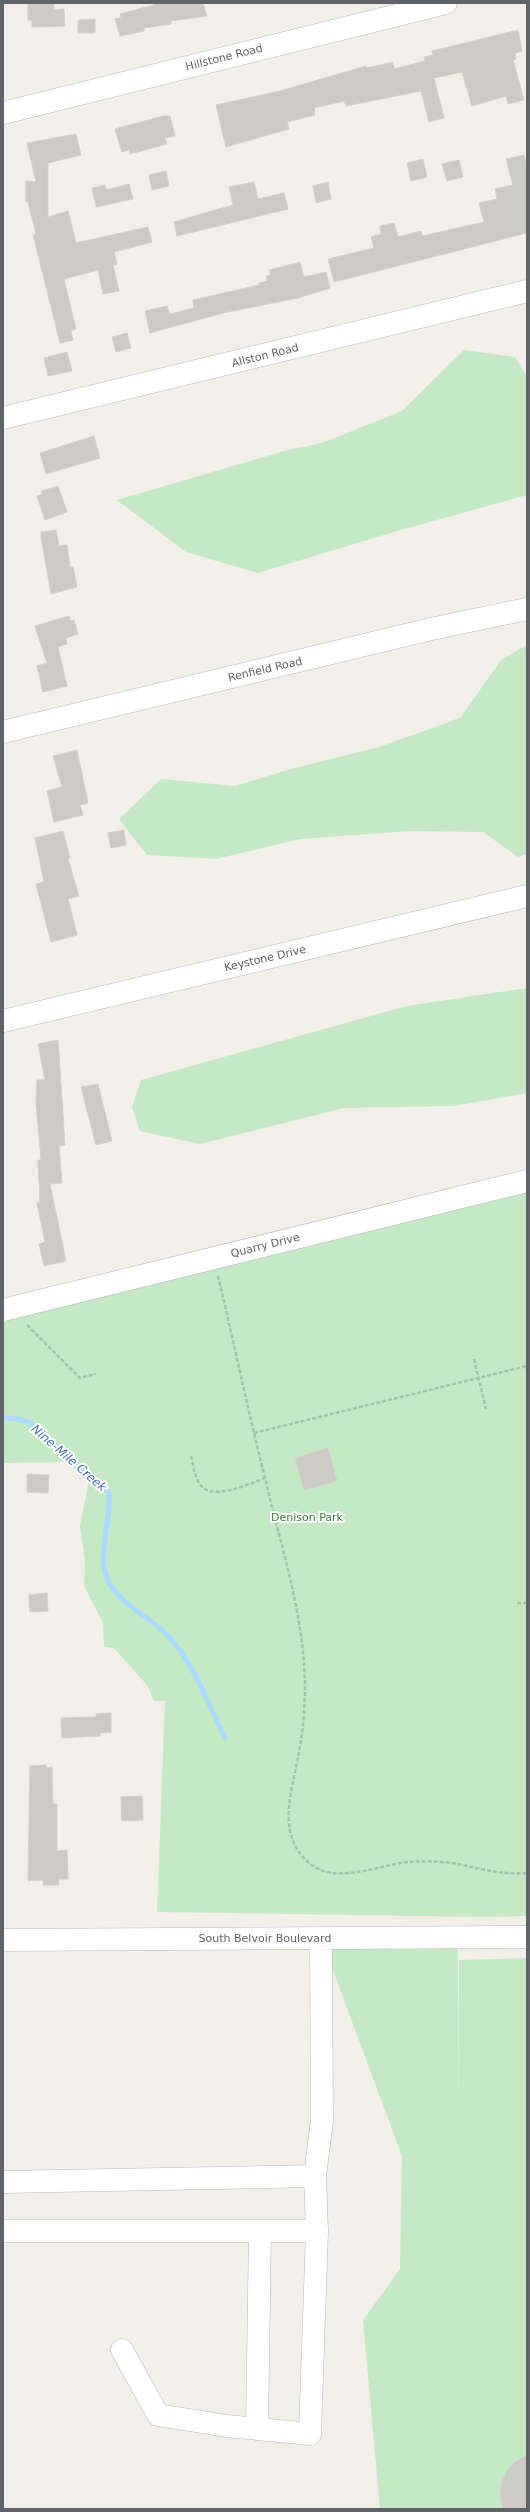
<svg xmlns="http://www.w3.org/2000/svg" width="530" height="2512" viewBox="0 0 530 2512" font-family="'DejaVu Sans',sans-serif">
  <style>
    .green { fill: #c5e8c5 }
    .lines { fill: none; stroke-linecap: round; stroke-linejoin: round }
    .stream { stroke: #aadaff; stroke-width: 5 }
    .building { fill: #cccac5; stroke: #d6d1c6 }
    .minor-casing { stroke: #b5b8bc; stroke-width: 23 }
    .path { stroke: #9cc7a9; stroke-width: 2.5; stroke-dasharray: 4 2; stroke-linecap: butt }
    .minor { stroke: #fff; stroke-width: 22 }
    .labels { text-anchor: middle; stroke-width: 4; stroke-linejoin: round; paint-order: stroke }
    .street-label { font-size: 11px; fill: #5f6368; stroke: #fff }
    .park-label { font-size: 11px; fill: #348238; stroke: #fff }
    .water-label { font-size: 12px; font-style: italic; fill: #4174aa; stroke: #fff }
  </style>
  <rect width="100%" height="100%" fill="#f1efe8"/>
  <path class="green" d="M464 350 515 357 527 377V495L397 531 258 573 186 552 117 500 288 450 322 443 402 411Z
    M527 645V854L518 857 483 832 411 831 300 839 216 859 147 855 119 819 161 779 235 786 291 769 379 747 441 725 461 717 501 660Z
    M527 988V1093L453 1106 344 1108 200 1144 140 1131 132 1107 141 1080 407 1006Z
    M527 1192V1916L485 1917 157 1912 165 1701H154L147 1685 114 1648 104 1647 103 1623 84 1586 85 1560 80 1526 89 1480 66 1462 3 1463V1323L14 1317Z
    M321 1938H458V2130L459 1960 527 1958V2509H380L363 2320 400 2269 402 2156Z"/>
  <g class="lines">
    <path class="stream" d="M5 1418 18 1419 31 1423 37 1433 63 1451 109 1492C111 1517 100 1549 104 1568 110 1602 148 1614 169 1637 194 1664 209 1706 225 1738"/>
  </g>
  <path class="building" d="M28 3H54V10L64 9 65 26 32 27V20H28Z
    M153 3H203L207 16 171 21V24L144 28V31L120 36 115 19 121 18 120 14 154 5Z
    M95 19V33H78V20Z
    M518 30 522 51 515 53 516 59 513 60 524 100 508 104 506 96 472 106 462 72 434 78 444 118 429 122 421 91 346 106 344 101 314 108 315 115 287 122 289 129 226 147 216 105 280 91 366 66 367 68 393 62 394 69 425 61 424 57 433 55 432 51Z
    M163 116H170L175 136 165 138 167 144 130 154 129 150 122 152 115 129Z
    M76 134 81 155 48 163V217L68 211 76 243 148 227 152 242 114 252 117 264 113 265 119 291 103 294 98 270 64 279 76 329 71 331 73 340 60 343 33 235 36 234 28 202H26V181L36 182 27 143Z
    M524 155 527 169V233L334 282 328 259 374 248 371 237 381 234 380 226 394 223 398 237 421 231 422 236 484 222 479 203 497 199 495 189 513 185 506 159Z
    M423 159 427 177 411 181 407 163Z
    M459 160 463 177 447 181 442 164Z
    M166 171 169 186 152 190 149 175Z
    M254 182 258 199 284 193 288 209 177 236 174 222 233 205 229 187Z
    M328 182 331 199 316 203 313 186Z
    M129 184 133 199 96 207 92 188 105 185 106 190Z
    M300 262 304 277 326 272 330 288 298 298 223 313 150 333 145 311 167 306 170 314 194 308 193 300 259 285V283L267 281 266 276 271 275 269 270Z
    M127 333 131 348 116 352 112 337Z
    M67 352 72 371 48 376 44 358Z
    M94 436 100 458 46 474 40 453Z
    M58 486 67 512 45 520 37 496 42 494V491Z
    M56 530 59 546 67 545 70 567H73L77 587 51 594 41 537V532Z
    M69 616 70 621 74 620 78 634 66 638 67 644 58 647 67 686 43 692 37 666 47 663 35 626Z
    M77 750 88 803 80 805 83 815 54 822 47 791 62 787 53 756Z
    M124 830 126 845 111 848 108 833Z
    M63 831 70 858 68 859 79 896 68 899 77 935 51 942 36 884 44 882 35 838Z
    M58 1040 65 1145 59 1146 62 1183 50 1184 66 1261 44 1266 39 1244 45 1242 37 1203 40 1202 38 1160H41L36 1102 37 1080H45L38 1044Z
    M98 1084 112 1141 96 1145 81 1087Z
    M328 1448 337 1481 304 1490 295 1458Z
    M27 1474 49 1475 48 1493 27 1492Z
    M47 1593 48 1611 30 1612 29 1595Z
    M111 1713V1732L100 1733V1736L62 1738 61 1718 96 1717V1714Z
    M46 1765V1768L52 1767 53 1804H57V1851L67 1850 68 1879H58L59 1885H43V1880L28 1881 30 1766Z
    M142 1796 143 1820 122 1821 121 1797Z
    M527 2455V2509H503L500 2493 502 2481 507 2470 516 2461Z"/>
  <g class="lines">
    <g class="minor-casing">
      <path id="minor" d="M3 113 446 3
        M3 418 527 291
        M3 732 431 629 527 609
        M3 1021 527 896
        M3 1310 527 1181
        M3 1940 527 1937
        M315 2176 322 2120 321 1938
        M3 2182 315 2176 317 2231H3
        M122 2350 158 2415 227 2426 310 2434 317 2231
        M257 2429 260 2232"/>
    </g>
    <path class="path" d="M218 1276C234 1343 248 1411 265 1478 281 1547 304 1614 305 1686 305 1707 303 1731 299 1752 293 1788 275 1833 308 1862 334 1886 378 1865 408 1862 424 1861 441 1861 458 1864 482 1869 502 1875 527 1873
      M27 1325 80 1378 96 1374
      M474 1359 486 1409
      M254 1433 527 1366
      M191 1456C193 1464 194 1473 198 1481 208 1504 248 1484 265 1478
      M517 1603H527"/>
    <use href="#minor" class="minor"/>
  </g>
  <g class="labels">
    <g class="street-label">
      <text transform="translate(224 57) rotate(-14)" y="4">Hillstone Road</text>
      <text transform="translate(265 355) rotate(-14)" y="4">Allston Road</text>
      <text transform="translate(265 669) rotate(-13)" y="4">Renfield Road</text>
      <text transform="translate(265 958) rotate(-13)" y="4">Keystone Drive</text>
      <text transform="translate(265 1245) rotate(-14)" y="4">Quarry Drive</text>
      <text x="265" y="1942">South Belvoir Boulevard</text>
    </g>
    <g class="park-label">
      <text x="307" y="1521">Denison Park</text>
    </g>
    <g class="water-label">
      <text transform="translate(69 1458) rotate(41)" y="4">Nine-Mile Creek</text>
    </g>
  </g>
  <rect width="530" height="2512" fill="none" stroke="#5f6368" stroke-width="8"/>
</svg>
